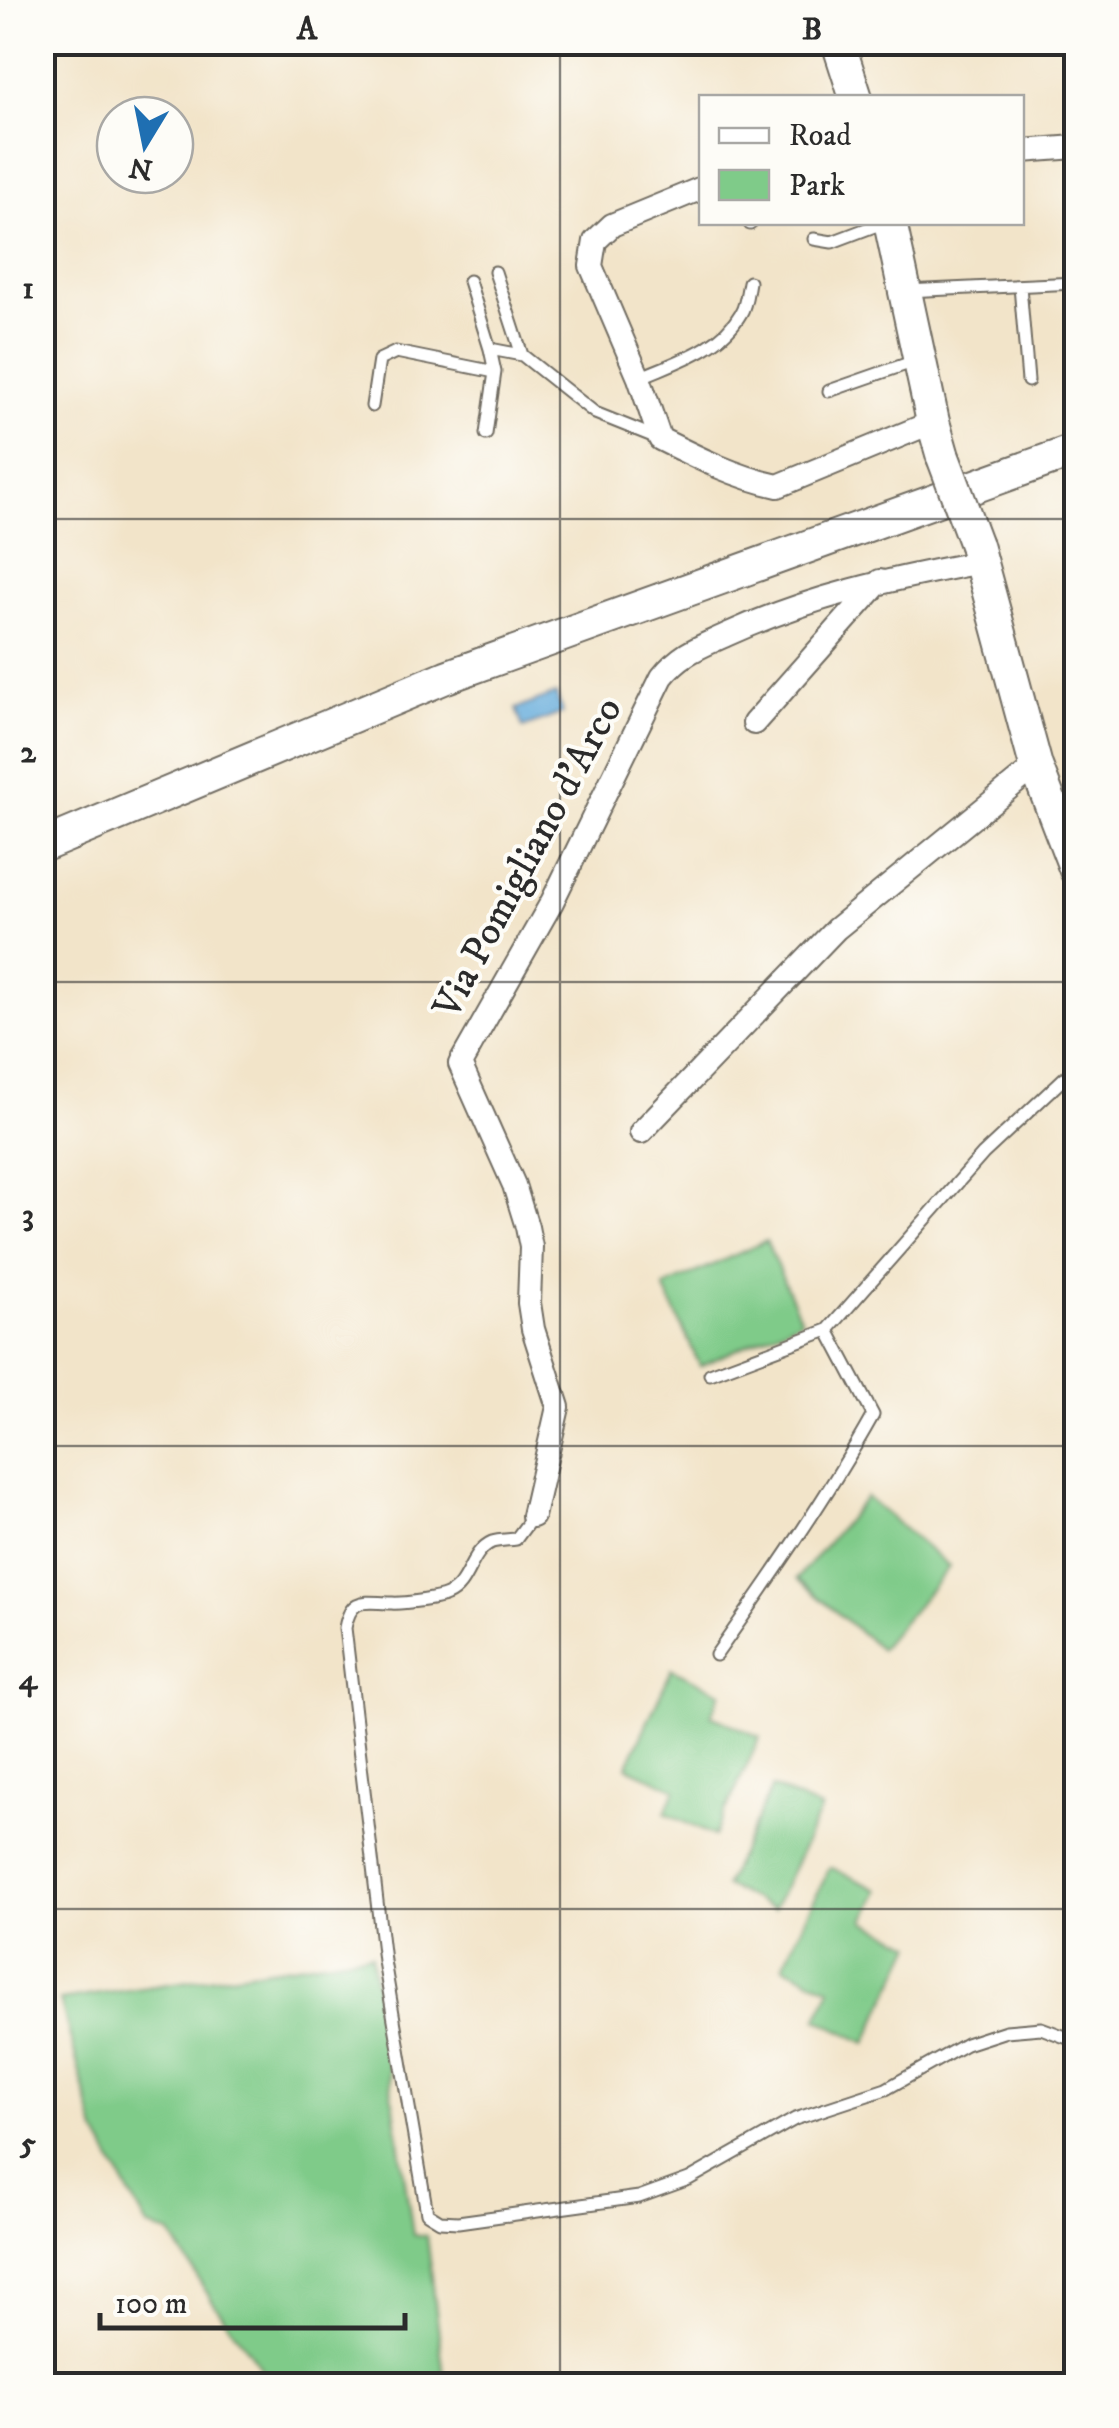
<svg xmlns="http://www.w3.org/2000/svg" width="1119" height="2428" viewBox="0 0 1119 2428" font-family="'IM FELL DW Pica',serif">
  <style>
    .green { fill: #7fcb89; stroke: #557b5a; stroke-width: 2.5 }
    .water { fill: #64abdb; stroke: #486b83; stroke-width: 2.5 }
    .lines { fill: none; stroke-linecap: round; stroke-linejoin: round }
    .lane-casing { stroke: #716c62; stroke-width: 15 }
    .street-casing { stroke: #716c62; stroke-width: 26 }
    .secondary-casing { stroke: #716c62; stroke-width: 36 }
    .lane { stroke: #fff; stroke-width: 11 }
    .street { stroke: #fff; stroke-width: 22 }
    .secondary { stroke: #fff; stroke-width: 32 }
    .secondary-bridge-casing { stroke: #716c62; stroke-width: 36; stroke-linecap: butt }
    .secondary-bridge { stroke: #fff; stroke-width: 32 }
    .grid { fill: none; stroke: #2b2b2b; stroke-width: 2.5; stroke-opacity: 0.55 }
    .labels { text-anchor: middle; stroke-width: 8; stroke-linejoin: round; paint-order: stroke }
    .street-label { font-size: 40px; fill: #2b2b2b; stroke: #fdfcf7 }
    .neatline { fill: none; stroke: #2b2b2b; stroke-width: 4 }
    .grid-label { font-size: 32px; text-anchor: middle; font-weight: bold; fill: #2b2b2b }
  </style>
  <rect width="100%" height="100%" fill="#fdfcf7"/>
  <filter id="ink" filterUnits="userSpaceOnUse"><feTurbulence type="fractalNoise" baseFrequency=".01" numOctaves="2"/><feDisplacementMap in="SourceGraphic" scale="20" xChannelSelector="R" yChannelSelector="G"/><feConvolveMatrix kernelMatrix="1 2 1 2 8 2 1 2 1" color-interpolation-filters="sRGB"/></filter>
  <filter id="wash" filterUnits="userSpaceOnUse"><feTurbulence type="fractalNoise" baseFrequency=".0048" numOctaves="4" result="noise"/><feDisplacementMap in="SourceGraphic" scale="40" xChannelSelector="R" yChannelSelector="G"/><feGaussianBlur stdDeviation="2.25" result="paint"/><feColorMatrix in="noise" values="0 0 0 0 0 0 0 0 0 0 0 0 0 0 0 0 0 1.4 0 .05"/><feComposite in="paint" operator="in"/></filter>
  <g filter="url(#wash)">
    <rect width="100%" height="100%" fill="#f2e4c9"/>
    <path class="green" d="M766 1241 801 1320 700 1366 664 1287Z
      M866 1497 949 1567 880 1649 797 1579Z
      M672 1669 721 1692 711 1715 760 1737 714 1836 665 1813 676 1789 627 1767Z
      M772 1787 821 1809 774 1909 725 1886Z
      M830 1867 879 1890 865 1921 913 1944 866 2043 817 2019 831 1989 783 1966Z
      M371 1954 413 2234 427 2236 445 2385H324L265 2373 212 2301 170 2233 148 2227 96 2132 60 2000Z"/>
    <path class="water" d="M556 694 563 713 523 728 516 709Z"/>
  </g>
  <g filter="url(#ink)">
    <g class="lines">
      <g class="lane-casing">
        <path id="lane" d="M749 222 750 224
          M814 239 832 242 885 222
          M495 272 522 355 595 413 660 439
          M469 281 490 349 522 355
          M1020 286 1028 381
          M906 291 1076 283
          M639 378C675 362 720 350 741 313 746 305 747 292 749 282
          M829 391 915 361
          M372 406 379 360 396 352 495 372 490 349
          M486 434 495 372
          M1053 807 1076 796
          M710 1374 828 1330
          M533 1516 516 1539C509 1540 499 1540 492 1542 469 1552 470 1585 447 1595 439 1599 401 1604 392 1603 366 1603 351 1595 345 1628L384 1961 427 2213 440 2221 458 2222 639 2197 689 2179 795 2119 886 2089 966 2044 1006 2031 1041 2028 1076 2041
          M716 1655C771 1577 826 1499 873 1415L828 1330 983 1154 1076 1067"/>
      </g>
      <g class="street-casing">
        <path id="street" d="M1022 151 1076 147
          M702 188 612 225 595 241 591 266 639 378 660 439C698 458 736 477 778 486L933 422
          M754 723 880 581
          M641 1132 836 929 1036 766
          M533 1516 558 1407 533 1329 529 1303 531 1247 527 1227 514 1185 460 1064 552 902 662 677C681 653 700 647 726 635 811 596 891 579 981 562"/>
      </g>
      <g class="secondary-casing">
        <path id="secondary" d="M838 42 856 98
          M890 222 933 422 943 457
          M976 545 1036 766 1076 870
          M42 846 446 677 1076 450"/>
      </g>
      <use href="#lane" class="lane"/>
      <use href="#street" class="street"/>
      <use href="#secondary" class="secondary"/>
      <g class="secondary-bridge-casing">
        <path id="secondary-bridge" d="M943 457 976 545"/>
      </g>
      <use href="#secondary-bridge" class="secondary-bridge"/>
    </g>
  </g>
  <path class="grid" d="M560 42V2386M42 519H1076M42 982H1076M42 1446H1076M42 1909H1076"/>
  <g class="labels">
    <g class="street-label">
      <text transform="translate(526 857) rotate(-62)" y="14">Via Pomigliano d'Arco</text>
    </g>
  </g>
  <rect width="1119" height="2428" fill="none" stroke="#fdfcf7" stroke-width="110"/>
  <rect x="699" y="95" width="325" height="130" fill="#fdfcf7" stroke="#a9a8a5" stroke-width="2.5"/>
  <rect x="719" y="128" width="50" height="15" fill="#ffffff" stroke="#a9a8a5" stroke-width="2.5"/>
  <text x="789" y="145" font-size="30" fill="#2b2b2b">Road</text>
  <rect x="719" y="170" width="50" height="30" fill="#7fcb89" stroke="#a9a8a5" stroke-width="2.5"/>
  <text x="789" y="195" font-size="30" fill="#2b2b2b">Park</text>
  <g transform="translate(145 145) rotate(190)"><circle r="48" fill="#fdfcf7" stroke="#a9a8a5" stroke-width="2.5"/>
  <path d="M0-8L18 38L0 25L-18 38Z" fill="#1f6fb2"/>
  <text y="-15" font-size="28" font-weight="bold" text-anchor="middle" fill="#2b2b2b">N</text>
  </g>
  <path d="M100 2313v15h305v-15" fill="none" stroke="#2b2b2b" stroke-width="5"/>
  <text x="115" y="2313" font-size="30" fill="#2b2b2b" stroke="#fdfcf7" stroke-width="8" paint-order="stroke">100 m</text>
  <rect x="55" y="55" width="1009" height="2318" class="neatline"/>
  <g class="grid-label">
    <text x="307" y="39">A</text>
    <text x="812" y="39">B</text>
    <text x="28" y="298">1</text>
    <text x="28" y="762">2</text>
    <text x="28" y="1225">3</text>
    <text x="28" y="1689">4</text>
    <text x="28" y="2153">5</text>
  </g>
</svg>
